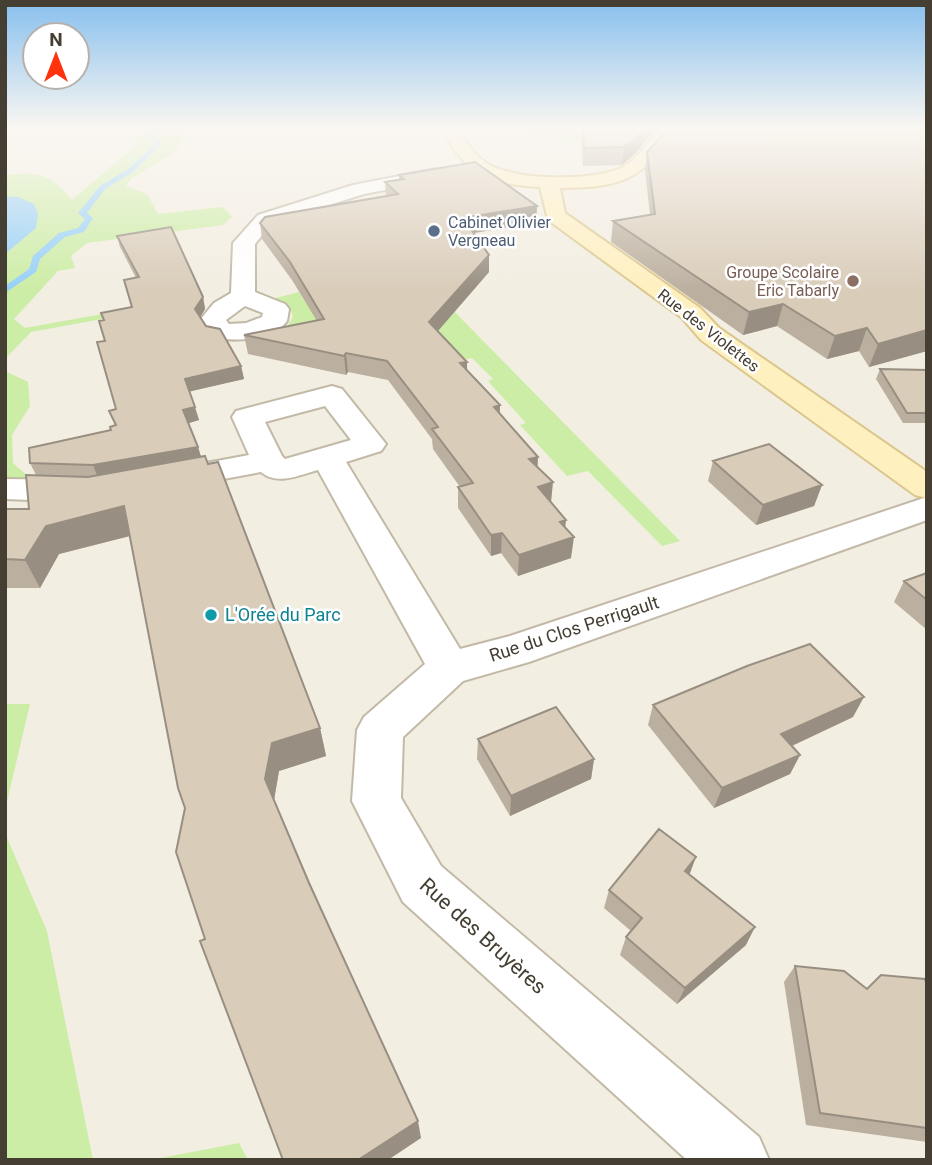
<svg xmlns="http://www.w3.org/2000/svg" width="932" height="1165" viewBox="0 0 932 1165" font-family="Roboto,sans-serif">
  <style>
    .green { fill: #cceda5 }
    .water { fill: #96d0f8 }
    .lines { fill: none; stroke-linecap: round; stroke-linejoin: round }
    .stream { fill: #96d0f8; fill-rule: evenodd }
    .street-casing { stroke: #c2b9a6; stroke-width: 4 }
    .secondary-casing { stroke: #dbc78d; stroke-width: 4 }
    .street { fill: #fff; fill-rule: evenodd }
    .secondary { fill: #fff0c0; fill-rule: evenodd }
    .wall { fill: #bbaf9f }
    .shaded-wall { fill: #988f82 }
    .building { fill: #d9ccb9; stroke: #988f82; stroke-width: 2 }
    .service-dot { fill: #5c6f8a; stroke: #fff; stroke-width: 2.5 }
    .education-dot { fill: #8d6e63; stroke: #fff; stroke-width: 2.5 }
    .culture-dot { fill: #0f9aa8; stroke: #fff; stroke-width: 2.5 }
    .labels { text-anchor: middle; stroke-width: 5; stroke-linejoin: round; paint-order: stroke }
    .far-service-label { font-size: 16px; fill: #4e5e75; stroke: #fff; text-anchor: start }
    .far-education-label { font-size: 16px; fill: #785e54; stroke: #fff; text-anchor: end }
    .far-street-label { font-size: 16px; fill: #453e32; stroke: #fff }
    .culture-label { font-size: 18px; fill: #0d838f; stroke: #fff; text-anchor: start }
    .street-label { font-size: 18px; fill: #453e32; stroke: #fff }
    .near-street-label { font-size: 21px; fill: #453e32; stroke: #fff }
  </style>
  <rect width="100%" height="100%" fill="#f3eee2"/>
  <path class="green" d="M142 128H360L188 131 174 152 131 179 126 186 147 194 158 214 223 207 232 217 223 225 87 243 71 256 75 268 58 271 14 319 25 328 196 297 195 302 31 332 5 359V175C39 172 49 173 72 200L135 146Z
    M509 128H639L641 145 512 134Z
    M299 292 306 303 440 297 680 541 662 546 588 471 567 476 520 425 526 423 488 381 493 379 472 358 429 368 277 333 288 325 293 317C290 305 283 303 272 299Z
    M5 371 28 382 30 406 12 435 13 463 36 483 5 481Z
    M5 704H30L5 810Z
    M5 833 47 931 93 1160H5Z
    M239 1143 248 1160H150Z"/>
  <path class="water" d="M5 196 18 197 34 204 38 213 36 228 5 254Z"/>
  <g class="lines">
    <path class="stream" d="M150 128H156L152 136 159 139 161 145 133 172 105 189 87 213 93 218 84 232 65 237 40 259 36 272 5 293V286L29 269 33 256 59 233 78 228 85 219 78 213 100 186 128 169 156 144 146 137Z"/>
    <g class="street-casing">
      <path id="street" d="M436 169 446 175 443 179 364 194 272 223 255 244V292L285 304 289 309 287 321C273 341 232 342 211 337L200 320 214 303 231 293 233 243 258 215 353 185ZM245 306 263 313 262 317 246 323 229 324 226 320Z
        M332 386 342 389 386 444 381 451 346 462 460 649 510 636 927 497V520L529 662 463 681 403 737 401 798 441 866 759 1137 769 1160H687L403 902 352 801 357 730 364 717 425 664 318 470C299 475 278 486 261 472L170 489 158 486 153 479 158 472 249 455 232 417 236 411ZM325 406 351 440 285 459 282 456 265 422Z
        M5 479 79 480 91 484 96 491 91 498 79 502 5 499Z"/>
    </g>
    <g class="secondary-casing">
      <path id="secondary" d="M442 128H458C465 140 473 154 485 162 511 181 594 182 623 167 638 159 649 141 660 128H677C640 181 624 187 560 188L565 213 700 308 719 328 927 472V498L915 495 701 340 682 318 548 220 540 187C492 185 463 174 442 128Z"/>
    </g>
    <use href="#street" class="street"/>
    <use href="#secondary" class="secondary"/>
  </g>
  <path class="wall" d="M581 128H656L636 153 622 165 583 166Z
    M927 128V351L869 367 859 351 827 359 777 326 743 335 611 242 613 221 650 215 645 170 647 152Z
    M399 175 537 206 536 222 473 233 489 272 438 331 467 362V370L500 405V413L538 457 537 467 551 502 566 528 571 558 518 576 501 553 491 556 458 508V487H460L433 449 432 439 388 380 348 372 346 375 248 354 244 335 317 321 292 280 262 239 260 223 386 196 385 182 399 180Z
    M117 236 203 297 205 309 200 317 206 326 241 366 244 379 189 391 199 420 188 423 198 447 201 457 320 728 326 756 279 771 274 800 421 1138 205 939 185 808 129 536 59 554 40 588H5V509H29L36 475 30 463 111 430 115 425 109 411 116 409 105 341 104 320 101 313 132 307 136 278 120 247Z
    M880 369 927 370V423H903L876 379Z
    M713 461 822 485 814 506 756 525 708 481Z
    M927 573V630L894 602 904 581Z
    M653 705 853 717 792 746 800 755 790 774 714 808 648 725Z
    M478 739 594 759 591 779 510 816 477 759Z
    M689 875 746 945 677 1004 620 955 626 937 631 931 604 908 609 890Z
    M795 966 867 989 927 986V1142L806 1125 784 982Z"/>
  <path class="shaded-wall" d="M645 128H656L636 153 622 165 624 147Z
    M537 206 536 222 463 235V218Z
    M489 255V272L430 340 429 322Z
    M203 297 205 309 198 321 195 309Z
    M783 304 777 326 743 335 749 312Z
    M867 328 859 351 827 359 835 336Z
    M927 330V351L869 367 878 344Z
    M346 353 348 372 346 375 344 356Z
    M467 362V381L460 363Z
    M241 366 244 379 188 392 185 379Z
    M500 405 499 425 494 407Z
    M195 407 199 420 186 424 183 410Z
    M198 447 202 460 98 478 93 465Z
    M538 457 537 477 529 459Z
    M553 482 551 503 538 487Z
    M822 485 814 506 756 525 763 505Z
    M124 506 134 535 59 554 40 588 25 560 46 526Z
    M566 520 564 540 574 537 571 558 518 576 519 555 560 522Z
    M502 533 501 553 491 556V535Z
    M864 697 853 717 772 755 781 734Z
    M320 728 326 756 279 771 273 806 265 779 272 743Z
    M800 755 790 774 714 808 722 788Z
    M594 759 591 779 510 816 511 796Z
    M696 857 689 876 685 871Z
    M755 927 746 945 677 1004 685 988Z
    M418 1121 421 1138 388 1160H358Z"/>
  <path class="building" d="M583 128H645L639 135 624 147 584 148Z
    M670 128H927V330L878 344 867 328 835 336 783 304 749 312 613 221 655 214 647 152Z
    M475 162 537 206 463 218 489 255 429 322 467 362 460 363 500 405 494 407 538 457 529 459 553 482 538 487 566 520 560 522 574 537 519 555 502 533 491 535 458 487 473 483 432 429 438 427 387 361 346 353 344 356 244 335 324 319 290 262 260 223 265 217 398 194 385 182 404 179 399 175Z
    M171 227 203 297 195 309 206 326 220 329 241 366 185 379 195 407 183 410 198 447 93 465 30 463 29 448 111 430 110 427 116 425 109 411 116 409 97 342 105 341 99 321 104 320 101 313 132 307 124 280 139 277 117 236Z
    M880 369 927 370V413H907Z
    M769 444 822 485 763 505 713 461Z
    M205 456 208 464 218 462 320 728 272 743 265 779 309 883 418 1121 358 1160H283L200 941 205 939 176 852 185 808 178 788 124 506 46 526 25 560 5 559V509H29L26 475 88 477Z
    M927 573V600L904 581Z
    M810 644 864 697 781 734 800 755 722 788 653 705 747 666Z
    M556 707 594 759 511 796 478 739Z
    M659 829 696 857 685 871 755 927 685 988 626 937 642 918 609 890Z
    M795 966 844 971 867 989 881 975 925 979 927 986V1128L820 1113Z"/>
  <linearGradient id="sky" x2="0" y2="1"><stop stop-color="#87bfee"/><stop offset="0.44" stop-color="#faf7f2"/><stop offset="1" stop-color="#faf7f2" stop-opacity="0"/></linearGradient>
  <rect width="932" height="291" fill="url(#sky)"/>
  <circle class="service-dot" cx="434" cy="231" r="7"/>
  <circle class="education-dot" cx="853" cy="281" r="7"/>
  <circle class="culture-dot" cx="211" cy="615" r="7"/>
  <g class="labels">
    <g class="far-service-label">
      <text x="448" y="228">Cabinet Olivier<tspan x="448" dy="18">Vergneau</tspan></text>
    </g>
    <g class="far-education-label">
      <text x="839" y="278">Groupe Scolaire<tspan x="839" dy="18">Eric Tabarly</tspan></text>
    </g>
    <g class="far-street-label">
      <text transform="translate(709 330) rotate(38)" y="6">Rue des Violettes</text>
    </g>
    <g class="culture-label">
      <text x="225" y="621">L'Orée du Parc</text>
    </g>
    <g class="street-label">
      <text transform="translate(574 629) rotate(-18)" y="6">Rue du Clos Perrigault</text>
    </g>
    <g class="near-street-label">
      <text transform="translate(483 936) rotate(42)" y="7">Rue des Bruyères</text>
    </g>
  </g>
  <rect width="932" height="1165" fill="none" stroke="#453e32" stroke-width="14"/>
  <g transform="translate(56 56)"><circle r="33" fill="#ffffff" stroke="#b5b2ad" stroke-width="2"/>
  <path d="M0-5L12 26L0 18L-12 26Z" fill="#ff320d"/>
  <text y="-10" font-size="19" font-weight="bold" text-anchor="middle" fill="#453e32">N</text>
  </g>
</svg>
